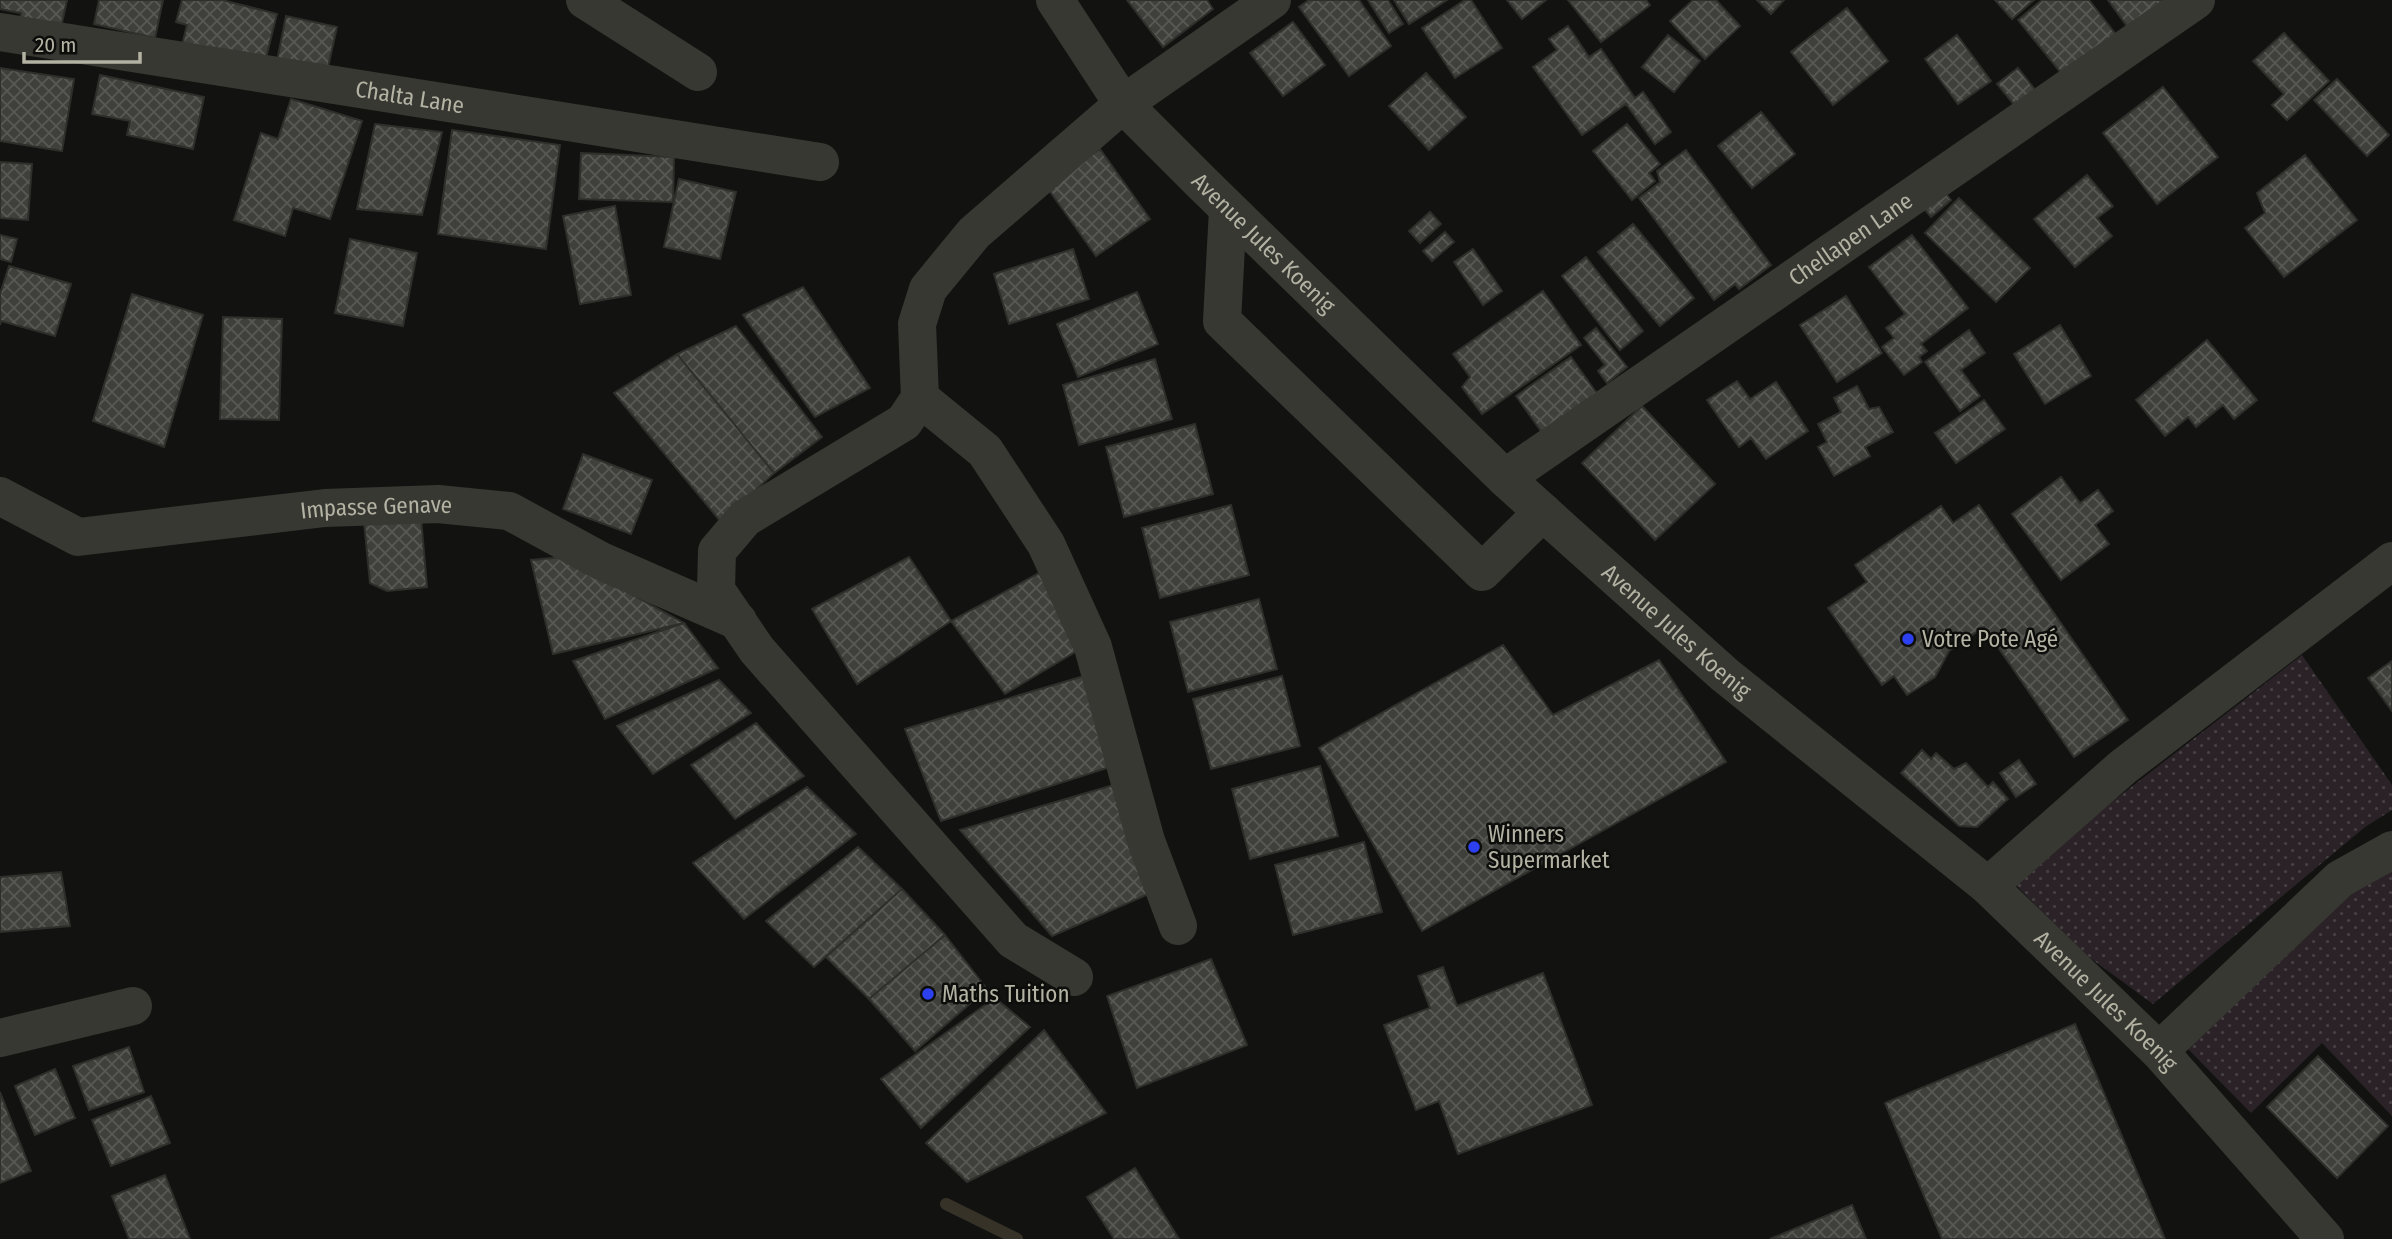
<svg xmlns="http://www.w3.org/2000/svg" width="2392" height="1239" viewBox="0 0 2392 1239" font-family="'Fira Sans Condensed',sans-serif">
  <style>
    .grass { fill: url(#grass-dots) }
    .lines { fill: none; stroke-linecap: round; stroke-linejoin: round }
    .stream { stroke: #363228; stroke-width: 12 }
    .building { fill: url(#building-cross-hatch); stroke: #2e2f2b; stroke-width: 2 }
    .minor { stroke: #373832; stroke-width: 38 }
    .tertiary { stroke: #373832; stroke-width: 38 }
    .poi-dot { fill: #2d40ef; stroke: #0d0e0c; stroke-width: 2.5 }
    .labels { text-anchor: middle; stroke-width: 5; stroke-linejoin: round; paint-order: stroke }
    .street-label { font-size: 23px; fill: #b3b2a3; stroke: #0d0e0c }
    .poi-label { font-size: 23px; fill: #b3b2a3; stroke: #0d0e0c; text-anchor: start }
  </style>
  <defs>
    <pattern id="grass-dots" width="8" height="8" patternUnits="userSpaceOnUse" patternTransform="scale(1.75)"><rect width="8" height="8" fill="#2a2227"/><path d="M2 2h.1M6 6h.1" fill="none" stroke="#464043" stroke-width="1.8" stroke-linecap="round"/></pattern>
    <pattern id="building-cross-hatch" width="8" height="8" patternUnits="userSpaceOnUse" patternTransform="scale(1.75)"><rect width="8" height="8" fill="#3f403b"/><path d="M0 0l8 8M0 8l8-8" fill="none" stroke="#585954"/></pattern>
  </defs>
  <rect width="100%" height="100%" fill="#121311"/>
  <path class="grass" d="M2302 655 2392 785V810L2365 827 2153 1004 2078 949 2011 880Z
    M2392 861V1116L2322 1043 2251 1113 2184 1045 2359 878Z"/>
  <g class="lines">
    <path class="stream" d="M946 1204 1017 1239"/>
  </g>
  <path class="building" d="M0 0H67L60 32 20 24 21 13 0 9Z
    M99 0H163L155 38 94 24Z
    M182 0H222L277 14 264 66 182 45 187 25 176 22Z
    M1127 0H1207L1213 9 1163 47Z
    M1309 0H1359L1391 46 1349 76 1299 7Z
    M1368 0H1388L1403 24 1389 33Z
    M1394 0H1447L1409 24Z
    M1465 0H1471L1502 48 1455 78 1422 28Z
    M1507 0H1546L1522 19Z
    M1568 0H1646L1650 5 1601 42Z
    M1693 0H1716L1740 26 1705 59 1670 21Z
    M1757 0H1784L1771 14Z
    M1995 0H2034L2012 19Z
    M2042 0H2089L2118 37 2066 79 2018 20Z
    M2108 0H2169L2129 29Z
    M1847 8 1888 61 1833 105 1791 52Z
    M286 16 337 27 327 72 277 61Z
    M1293 22 1325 65 1283 96 1250 53Z
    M1568 26 1589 57 1601 49 1635 98 1643 92 1671 132 1655 144 1626 104 1582 135 1533 67 1557 50 1549 39Z
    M2284 33 2329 81 2287 120 2272 105 2284 94 2253 61Z
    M1668 35 1700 61 1674 92 1642 67Z
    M1957 35 1991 81 1958 104 1925 59Z
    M0 68 74 79 62 151 0 141Z
    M2018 68 2036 91 2016 107 1997 84Z
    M1426 73 1466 117 1429 150 1389 106Z
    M100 75 204 97 193 149 127 135 130 121 92 114Z
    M2337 79 2389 135 2367 156 2314 100Z
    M2163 87 2218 157 2157 204 2103 133Z
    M291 99 362 121 330 219 293 208 285 236 234 220 261 133 278 139Z
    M1761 112 1795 154 1752 188 1718 146Z
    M375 124 442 132 422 215 357 209Z
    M1627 124 1660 164 1649 173 1655 181 1632 200 1593 151Z
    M452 130 560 145 546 249 438 234Z
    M1100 149 1150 219 1096 256 1046 186Z
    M1686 150 1771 265 1739 289 1735 284 1714 300 1639 198 1660 182 1657 171Z
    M581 153 674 157 673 202 579 199Z
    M2305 155 2357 220 2284 277 2245 228 2265 213 2257 193Z
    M0 162 32 164 28 220 0 218Z
    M2087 175 2113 206 2097 218 2112 236 2075 267 2034 219Z
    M679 179 736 192 720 259 664 247Z
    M1938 183 1951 200 1931 217 1917 200Z
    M1959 198 2030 268 1996 302 1925 233Z
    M615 206 631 295 580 304 563 216Z
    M1430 212 1441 224 1420 243 1409 231Z
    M1633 224 1694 298 1660 326 1598 252Z
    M1445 232 1454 242 1432 261 1423 251Z
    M0 235 17 239 11 262 0 259Z
    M1912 235 1968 308 1921 344 1927 351 1919 357 1922 362 1904 375 1882 347 1894 338 1886 328 1905 314 1869 267Z
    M350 239 417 253 403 326 335 313Z
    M1073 249 1089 299 1009 324 994 274Z
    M1473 249 1502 291 1483 305 1454 262Z
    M1586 257 1643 331 1620 350 1562 276Z
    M9 266 71 284 55 336 1 321 0 325V294Z
    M803 287 870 388 815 417 743 315Z
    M1543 291 1581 345 1482 414 1462 387 1470 377 1453 354Z
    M1137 292 1158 344 1078 377 1057 324Z
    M132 294 203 315 164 447 93 421Z
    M1846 296 1882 353 1837 382 1800 325Z
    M223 317 282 319 279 420 220 419Z
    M2060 325 2091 376 2045 404 2014 354Z
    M736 326 822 437 774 473 677 354Z
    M1596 328 1627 367 1607 383 1598 371 1605 365 1584 338Z
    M1969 330 1985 353 1961 370 1980 396 1960 411 1925 362Z
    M2207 340 2257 400 2234 419 2223 405 2196 427 2188 417 2165 436 2136 400Z
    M677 354 774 473 721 522 614 393Z
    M1571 357 1598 395 1543 434 1516 396Z
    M1155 359 1172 419 1079 445 1063 385Z
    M1737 381 1750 399 1776 382 1808 431 1766 459 1751 438 1739 447 1707 400Z
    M1857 386 1869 409 1879 407 1893 432 1865 447 1870 456 1834 476 1818 447 1827 442 1818 424 1841 412 1834 398Z
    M1984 400 2005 429 1956 463 1935 433Z
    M1642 406 1715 484 1655 540 1582 463Z
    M1195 424 1213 494 1124 517 1106 447Z
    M583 454 652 480 631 534 563 509Z
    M2061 477 2080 503 2098 490 2113 511 2095 525 2109 544 2061 580 2012 514Z
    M1231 505 1249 575 1160 598 1142 528Z
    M1979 505 2128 720 2074 757 1984 627 1949 651 1935 677 1907 695 1894 676 1882 685 1828 608 1867 582 1855 565 1941 506 1953 523Z
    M421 517 427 587 387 591 370 583 364 522Z
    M564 557 684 623 553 654 531 560Z
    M909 557 951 621 857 684 812 609Z
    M1043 571 1080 649 1005 694 951 621Z
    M1259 599 1277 669 1188 692 1170 622Z
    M684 623 718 668 605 719 573 661Z
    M1503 645 1553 715 1659 660 1726 762 1422 931 1319 748Z
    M2392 661V711L2368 678Z
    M1084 676 1110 767 941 821 905 729Z
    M1282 676 1300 746 1211 769 1193 699Z
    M719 680 751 713 653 774 617 726Z
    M756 723 804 776 735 819 691 765Z
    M1922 750 1931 759 1936 753 1954 769 1966 763 1988 787 1993 782 2008 799 1977 827 1959 826 1901 773Z
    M2019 760 2036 784 2016 797 2000 773Z
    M1320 766 1338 836 1250 859 1232 789Z
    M1117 784 1151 893 1052 936 960 830Z
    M807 787 856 834 744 919 693 863Z
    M1364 842 1382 912 1293 935 1275 865Z
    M858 847 902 889 814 967 766 921Z
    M61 872 70 926 0 932V877Z
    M902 889 945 935 869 999 826 957Z
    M945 935 987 989 915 1051 869 999Z
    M1211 959 1247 1045 1137 1088 1107 996Z
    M1443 967 1457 1006 1543 973 1592 1105 1458 1154 1439 1101 1416 1110 1384 1025 1430 1008 1418 976Z
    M995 998 1030 1027 921 1128 881 1079Z
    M2075 1024 2165 1239H1942L1885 1103Z
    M1044 1030 1106 1113 967 1182 926 1143Z
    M129 1047 144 1092 89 1110 73 1066Z
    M2318 1056 2388 1126 2337 1178 2267 1107Z
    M55 1069 75 1118 35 1135 15 1086Z
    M0 1092 31 1171 0 1183Z
    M151 1096 170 1143 111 1166 92 1120Z
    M1135 1168 1179 1239H1114L1087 1197Z
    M165 1175 190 1239H129L112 1196Z
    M1852 1205 1866 1239H1770Z"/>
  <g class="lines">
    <g class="minor">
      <path d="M585 0 698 72"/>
      <path id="s1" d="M0 32 820 162"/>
      <path d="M1228 209 1222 321 1482 572 1543 512"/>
      <path d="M920 398 985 451 1046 544 1093 647 1146 841 1178 926"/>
      <path id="s2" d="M1505 478 2196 0"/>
      <path id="s3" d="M0 496 78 537 325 508 438 504 509 511 601 561 738 621"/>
      <path d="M1988 886 2123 767 2392 561"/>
      <path d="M1074 977 1013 940 757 650 716 590 717 551 745 518 904 422 920 398 917 324 928 289 974 233 1123 104 1272 0"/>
      <path d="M0 1038 133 1006"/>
      <path d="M2159 1051 2340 879 2392 850"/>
    </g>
    <path class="tertiary" id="s4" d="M1055 0 1123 104 1202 183 1505 478 1566 533 1725 675 1988 886 2159 1051 2325 1239"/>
  </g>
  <g class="poi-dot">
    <circle cx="1908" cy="639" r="7"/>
    <circle cx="1474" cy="847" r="7"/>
    <circle cx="928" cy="994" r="7"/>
  </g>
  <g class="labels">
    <g class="street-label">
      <text dy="8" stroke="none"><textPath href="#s1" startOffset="415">Chalta Lane</textPath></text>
      <text dy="8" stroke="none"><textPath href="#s2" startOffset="420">Chellapen Lane</textPath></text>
      <text dy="8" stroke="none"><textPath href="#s4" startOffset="322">Avenue Jules Koenig</textPath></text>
      <text dy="8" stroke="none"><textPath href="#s3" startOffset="388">Impasse Genave</textPath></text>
      <text dy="8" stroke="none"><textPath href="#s4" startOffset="889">Avenue Jules Koenig</textPath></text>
      <text dy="8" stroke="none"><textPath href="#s4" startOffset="1456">Avenue Jules Koenig</textPath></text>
    </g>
    <g class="poi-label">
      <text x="1922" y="647">Votre Pote Agé</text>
      <text x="1488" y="842">Winners<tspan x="1488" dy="26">Supermarket</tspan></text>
      <text x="942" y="1002">Maths Tuition</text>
    </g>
  </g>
  <path d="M24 52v10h116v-10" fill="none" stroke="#b3b2a3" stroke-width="3.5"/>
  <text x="35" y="52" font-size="21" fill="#b3b2a3" stroke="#0d0e0c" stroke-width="5" paint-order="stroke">20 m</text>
</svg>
